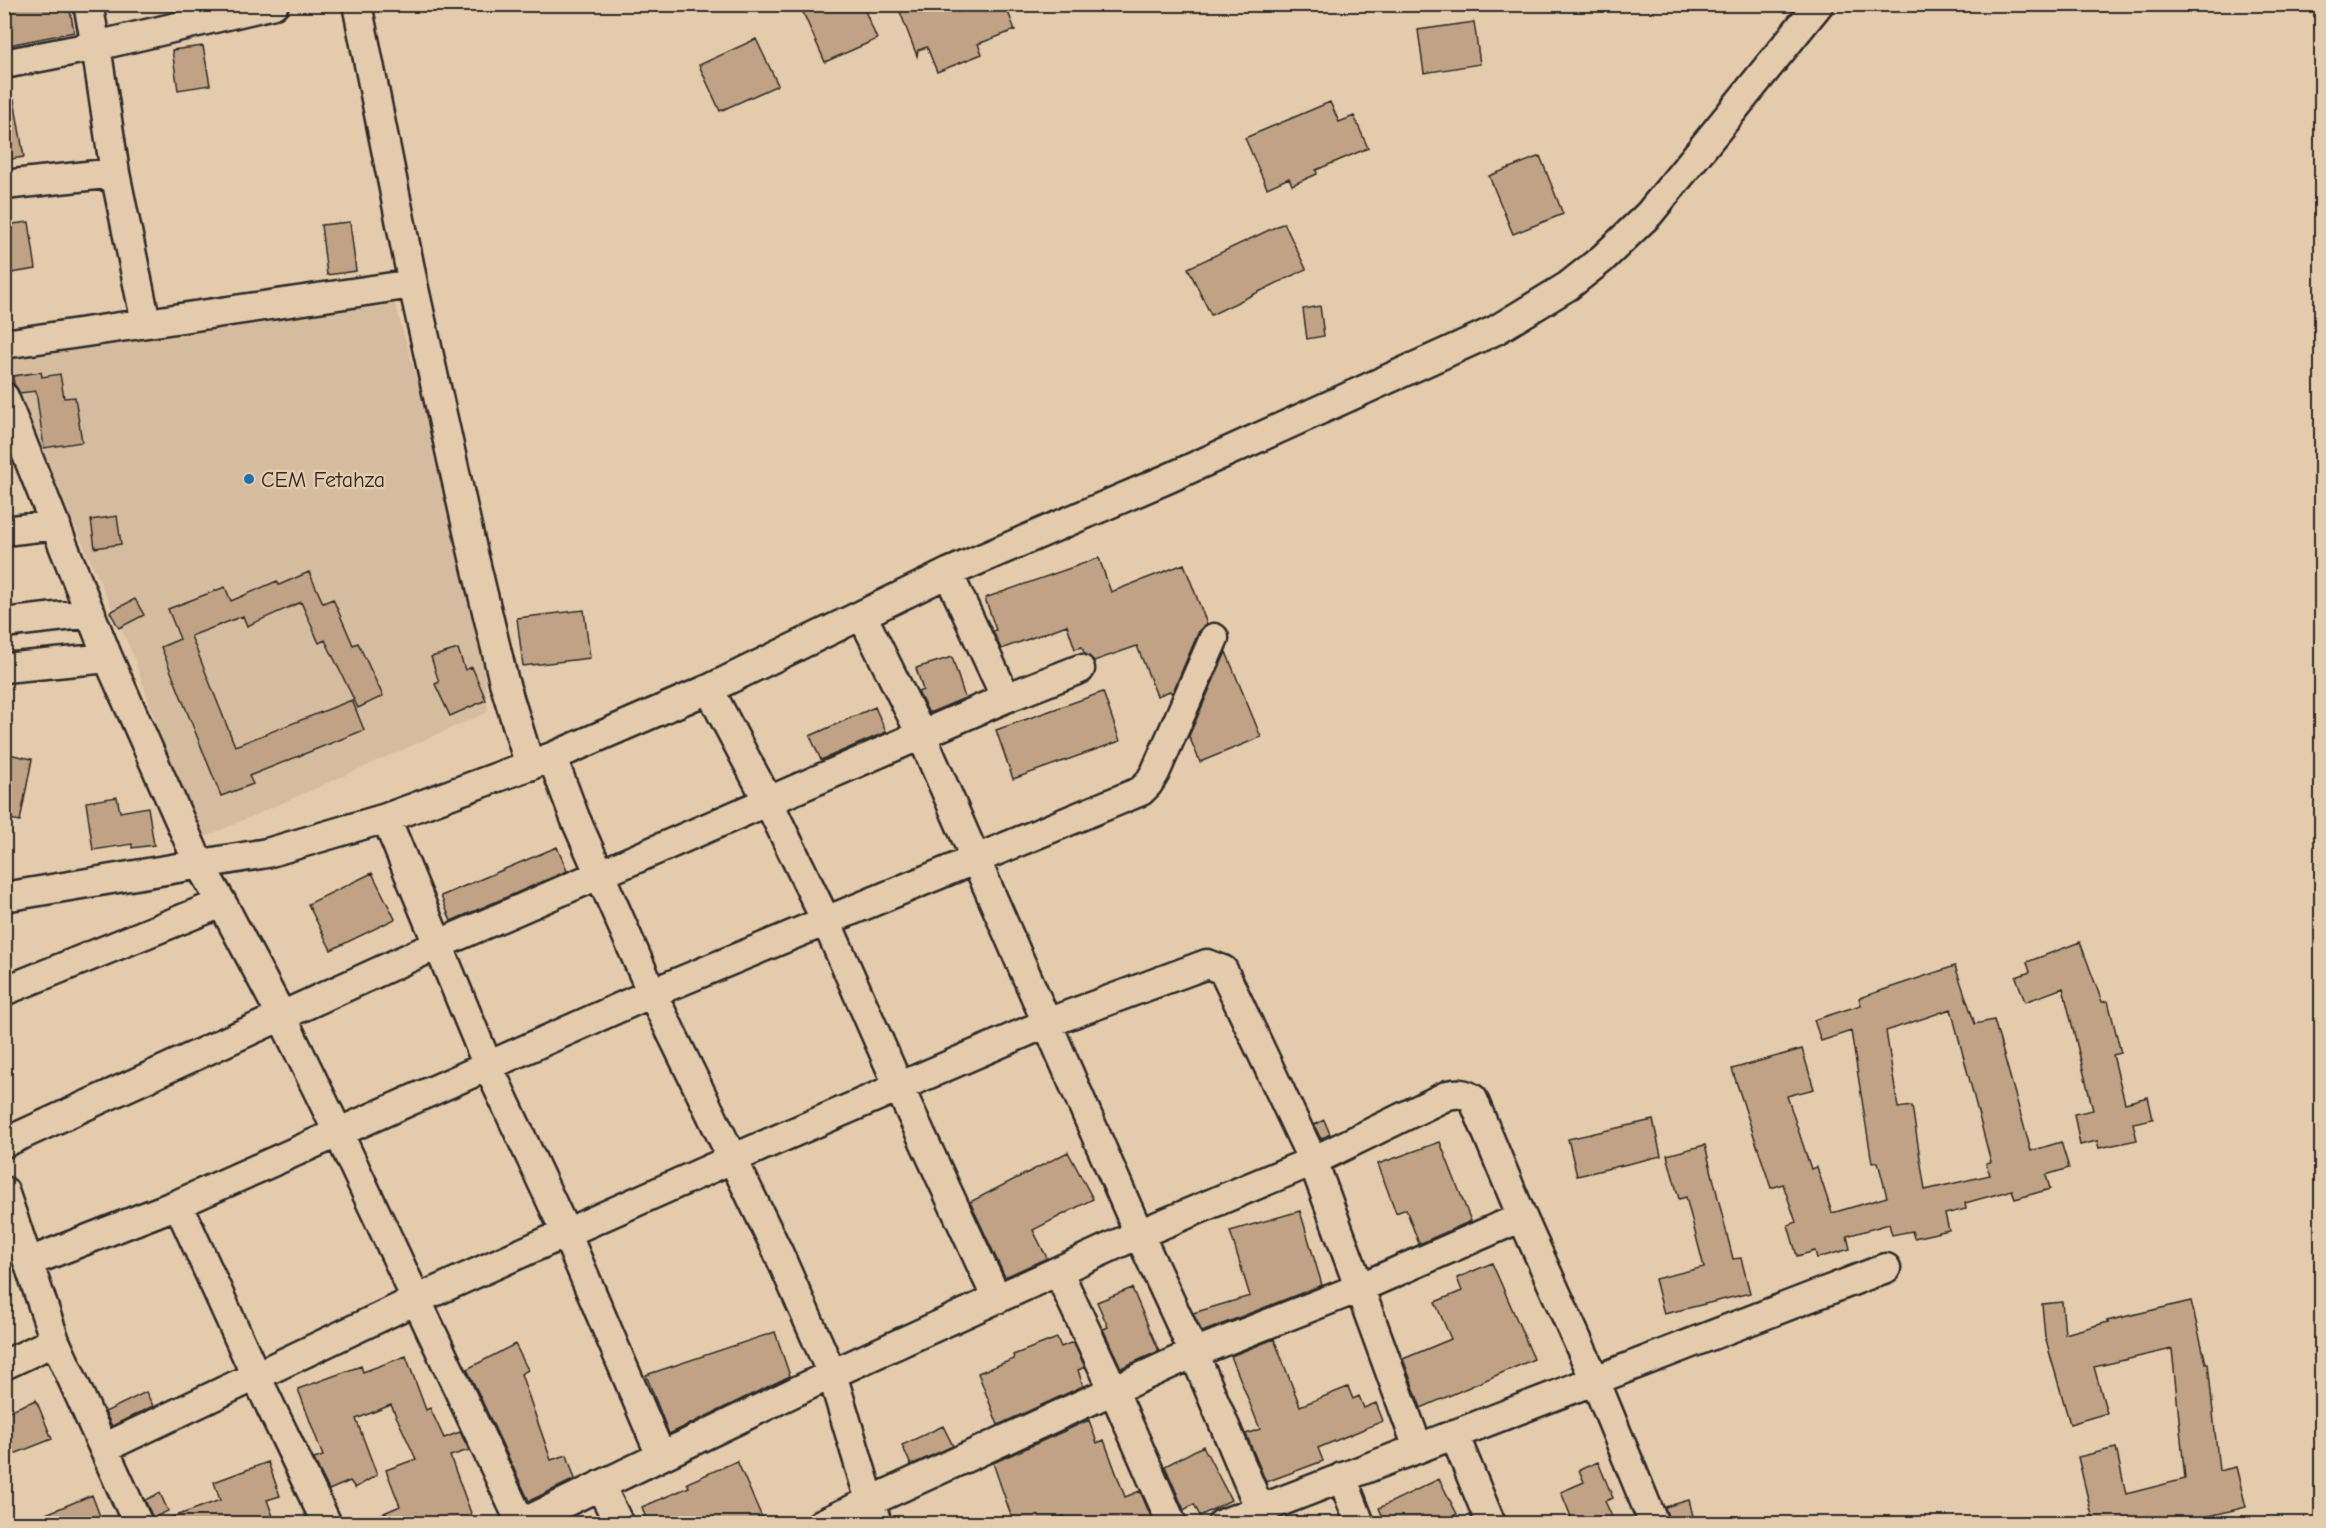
<svg xmlns="http://www.w3.org/2000/svg" width="2326" height="1528" viewBox="0 0 2326 1528" font-family="'Comic Neue',sans-serif">
  <style>
    .built { fill: #d6bc9e }
    .building { fill: #c1a284; stroke: #2b2b2b; stroke-width: 1.5; fill-rule: evenodd }
    .lines { fill: none; stroke-linecap: round; stroke-linejoin: round }
    .minor-casing { stroke: #2b2b2b; stroke-width: 33 }
    .minor { stroke: #e4cbac; stroke-width: 28 }
    .poi-dot { fill: #1f6fb2; stroke: #e4cbac; stroke-width: 2 }
    .labels { text-anchor: middle; stroke-width: 5; stroke-linejoin: round; paint-order: stroke }
    .poi-label { font-size: 22px; fill: #2b2b2b; stroke: #e4cbac; text-anchor: start }
  </style>
  <rect width="100%" height="100%" fill="#e4cbac"/>
  <filter id="ink" filterUnits="userSpaceOnUse"><feTurbulence type="fractalNoise" baseFrequency=".0167" numOctaves="2"/><feDisplacementMap in="SourceGraphic" scale="12" xChannelSelector="R" yChannelSelector="G"/><feConvolveMatrix kernelMatrix="1 2 1 2 8 2 1 2 1" color-interpolation-filters="sRGB"/></filter>
  <g filter="url(#ink)">
    <path class="built" d="M395 303 475 585 488 712 196 841 133 655 5 372 4 361Z"/>
    <path class="building" d="M4 4H69L74 32 4 46Z
      M815 4H862L877 39 825 62 802 10Z
      M897 4H955L958 12 976 4H1005L1015 30 978 44 982 54 937 72 927 47 918 50 917 56Z
      M1474 22 1480 64 1424 73 1418 30Z
      M756 39 778 85 720 111 699 65Z
      M203 46 210 85 178 90 172 50Z
      M14 100 24 157 4 160V101Z
      M1330 102 1339 122 1354 116 1368 148 1316 170 1317 174 1292 185 1289 178 1267 188 1245 138Z
      M1540 156 1563 214 1513 234 1489 176Z
      M29 222 36 269 4 274V225Z
      M350 222 356 271 327 275 321 225Z
      M1284 223 1306 269 1211 315 1188 268Z
      M1320 306 1324 336 1307 339 1303 309Z
      M41 372 42 377 60 374 64 398 75 397 82 442 44 448 36 391 20 393 14 384 13 376Z
      M117 516 121 544 95 548 91 520Z
      M1099 558 1111 592 1184 564 1207 624 1199 631 1172 694 1170 691 1157 696 1137 646 1094 661 1084 653 1082 647 1075 649 1067 625 1001 649 993 631 996 630 985 598Z
      M309 572 323 603 333 599 353 645 358 643 383 696 358 708 325 640 319 643 301 602 247 626 243 616 191 636 235 746 352 700 364 730 249 776 253 784 221 796 161 647 180 639 168 609 225 587 231 601 277 581 279 585Z
      M135 599 144 615 119 628 110 612Z
      M584 610 590 658 523 666 517 618Z
      M458 649 465 670 472 667 486 700 450 716 435 684 439 682 431 657Z
      M1226 652 1261 737 1200 762 1189 736Z
      M952 657 965 698 929 713 918 692 923 690 916 668Z
      M1103 692 1120 741 1013 779 996 730Z
      M875 707 886 732 821 760 810 736Z
      M4 753 32 759 20 821 4 818Z
      M117 797 120 812 148 807 154 845 132 848V844L93 850 86 802Z
      M557 847 567 871 451 921 441 896Z
      M372 873 395 919 331 950 308 904Z
      M2080 942 2102 1002 2108 1001 2121 1053 2113 1055 2125 1103 2148 1097 2153 1119 2133 1123 2137 1140 2099 1148 2097 1141 2080 1145 2074 1114 2093 1110 2063 988 2025 1002 2016 977 2030 972 2027 962Z
      M1955 966 1975 1024 1994 1020 2031 1151 2061 1142 2069 1168 2046 1175 2050 1189 2015 1199 2012 1190 1965 1203 1966 1209 1945 1214 1949 1230 1914 1238 1912 1231 1892 1235 1889 1224 1847 1236 1850 1249 1817 1258 1815 1251 1797 1256 1788 1225 1796 1222 1783 1184 1771 1188 1732 1069 1802 1049 1814 1089 1787 1096 1811 1169 1817 1167 1832 1213 1887 1197 1878 1162 1872 1163 1851 1031 1821 1041 1814 1020 1861 1005 1859 998ZM1951 1009 1991 1162 1986 1163 1990 1175 1925 1190 1912 1106 1898 1108 1886 1031Z
      M1324 1120 1330 1134 1321 1139 1314 1125Z
      M1653 1120 1661 1156 1577 1176 1568 1139Z
      M1440 1142 1471 1221 1419 1244 1406 1209 1396 1213 1378 1164Z
      M1705 1145 1733 1259 1741 1258 1750 1293 1664 1314 1655 1279 1704 1267 1686 1197 1679 1199 1667 1155Z
      M1068 1152 1093 1199 1033 1230 1047 1258 1005 1277 970 1202Z
      M1300 1211 1322 1285 1202 1332 1193 1313 1250 1296 1230 1231Z
      M1492 1263 1534 1359 1421 1408 1403 1359 1451 1339 1435 1302 1462 1291 1457 1278Z
      M1132 1288 1159 1351 1121 1368 1103 1329 1108 1327 1097 1302Z
      M2191 1301 2206 1363H2208L2219 1471 2236 1467 2246 1507 2177 1524H2094L2078 1457 2116 1448 2126 1494 2185 1479 2172 1349 2094 1367 2107 1413 2070 1424 2045 1337 2042 1304 2062 1302 2065 1334 2108 1322 2107 1321Z
      M775 1332 790 1376 669 1434 646 1375Z
      M1057 1338 1061 1347 1073 1342 1085 1367 1078 1370 1083 1386 998 1425 978 1373 1014 1359 1013 1355Z
      M1274 1339 1300 1406 1348 1387 1353 1399 1359 1396 1364 1408 1376 1403 1383 1421 1318 1448 1323 1461 1266 1482 1246 1434 1260 1429 1231 1356Z
      M515 1344 528 1370 521 1374 551 1460 567 1455 575 1479 529 1501 467 1369Z
      M406 1356 426 1410 430 1408 444 1438 460 1432 469 1450 450 1456 475 1524H359L400 1506 386 1470 416 1459 391 1405 356 1419 377 1475 355 1488 350 1481 329 1490 314 1459 323 1456 298 1389 361 1366 363 1372Z
      M146 1392 153 1406 112 1426 105 1412Z
      M36 1400 52 1439 4 1458V1413Z
      M1089 1420 1097 1443 1104 1440 1125 1497 1140 1491 1154 1524H1067L1064 1516 1044 1524H1014L993 1463Z
      M943 1426 953 1446 911 1465 902 1445Z
      M1203 1446 1231 1500 1200 1516 1194 1504 1184 1510 1165 1466Z
      M737 1461 765 1524H648L642 1507 689 1487 687 1483Z
      M268 1462 280 1496 267 1500 274 1519 262 1524H163L162 1521 220 1500 214 1482Z
      M1598 1462 1613 1498 1605 1501 1615 1524H1574L1561 1492 1584 1482 1579 1470Z
      M1439 1479 1457 1514 1436 1524H1386L1379 1508Z
      M160 1493 168 1511 153 1518 145 1500Z
      M92 1495 103 1524H24V1523Z
      M1689 1500 1695 1524H1670L1665 1507Z"/>
    <g class="lines">
      <g class="minor-casing">
        <path id="minor" d="M357 4 413 284 472 549 504 682 530 766
          M4 64 96 46 274 4
          M115 173 146 323
          M4 185 115 173 96 46 88 4
          M4 344 413 284
          M4 397 108 658 199 864 222 903 281 1015 338 1132 521 1523
          M4 531 56 525
          M948 573 1006 698
          M862 615 921 734 1139 1234 1194 1353 1266 1524
          M4 623 91 613
          M4 668 108 658
          M709 689 768 801 826 921 899 1087 997 1299
          M552 757 575 818 652 993 778 1252 832 1374 877 1524
          M386 818 488 1066 566 1233 661 1456
          M4 897 267 853 386 818 552 757 709 689 948 573 1167 479 1496 330 1568 286 1602 259 1649 214 1819 4
          M4 991 222 903
          M4 1143 437 945 1006 698 1080 669
          M4 1191 55 1341 138 1524
          M178 1204 256 1376 327 1524
          M29 1262 178 1204 652 993 1141 791 1148 784 1155 773 1214 638
          M1058 1271 1113 1389 1172 1524
          M4 1365 55 1341
          M1454 1434 1491 1524
          M104 1448 418 1299 732 1159 1047 1023 1207 964 1223 970 1313 1161 1418 1448
          M1342 1477 1360 1524
          M600 1485 619 1524
          M520 1524 832 1374 1139 1234 1313 1161 1448 1095C1458 1093 1465 1093 1473 1099L1522 1217 1595 1380 1654 1524
          M821 1524 1194 1353 1359 1288 1522 1217
          M1222 1524 1886 1268"/>
      </g>
      <use href="#minor" class="minor"/>
    </g>
  </g>
  <circle class="poi-dot" cx="249" cy="479" r="6"/>
  <g class="labels">
    <g class="poi-label">
      <text x="261" y="487">CEM Fetahza</text>
    </g>
  </g>
  <rect width="2326" height="1528" fill="none" stroke="#e4cbac" stroke-width="24"/>
  <rect x="12" y="12" width="2302" height="1504" fill="none" stroke="#2b2b2b" stroke-width="2" filter="url(#ink)"/>
</svg>
